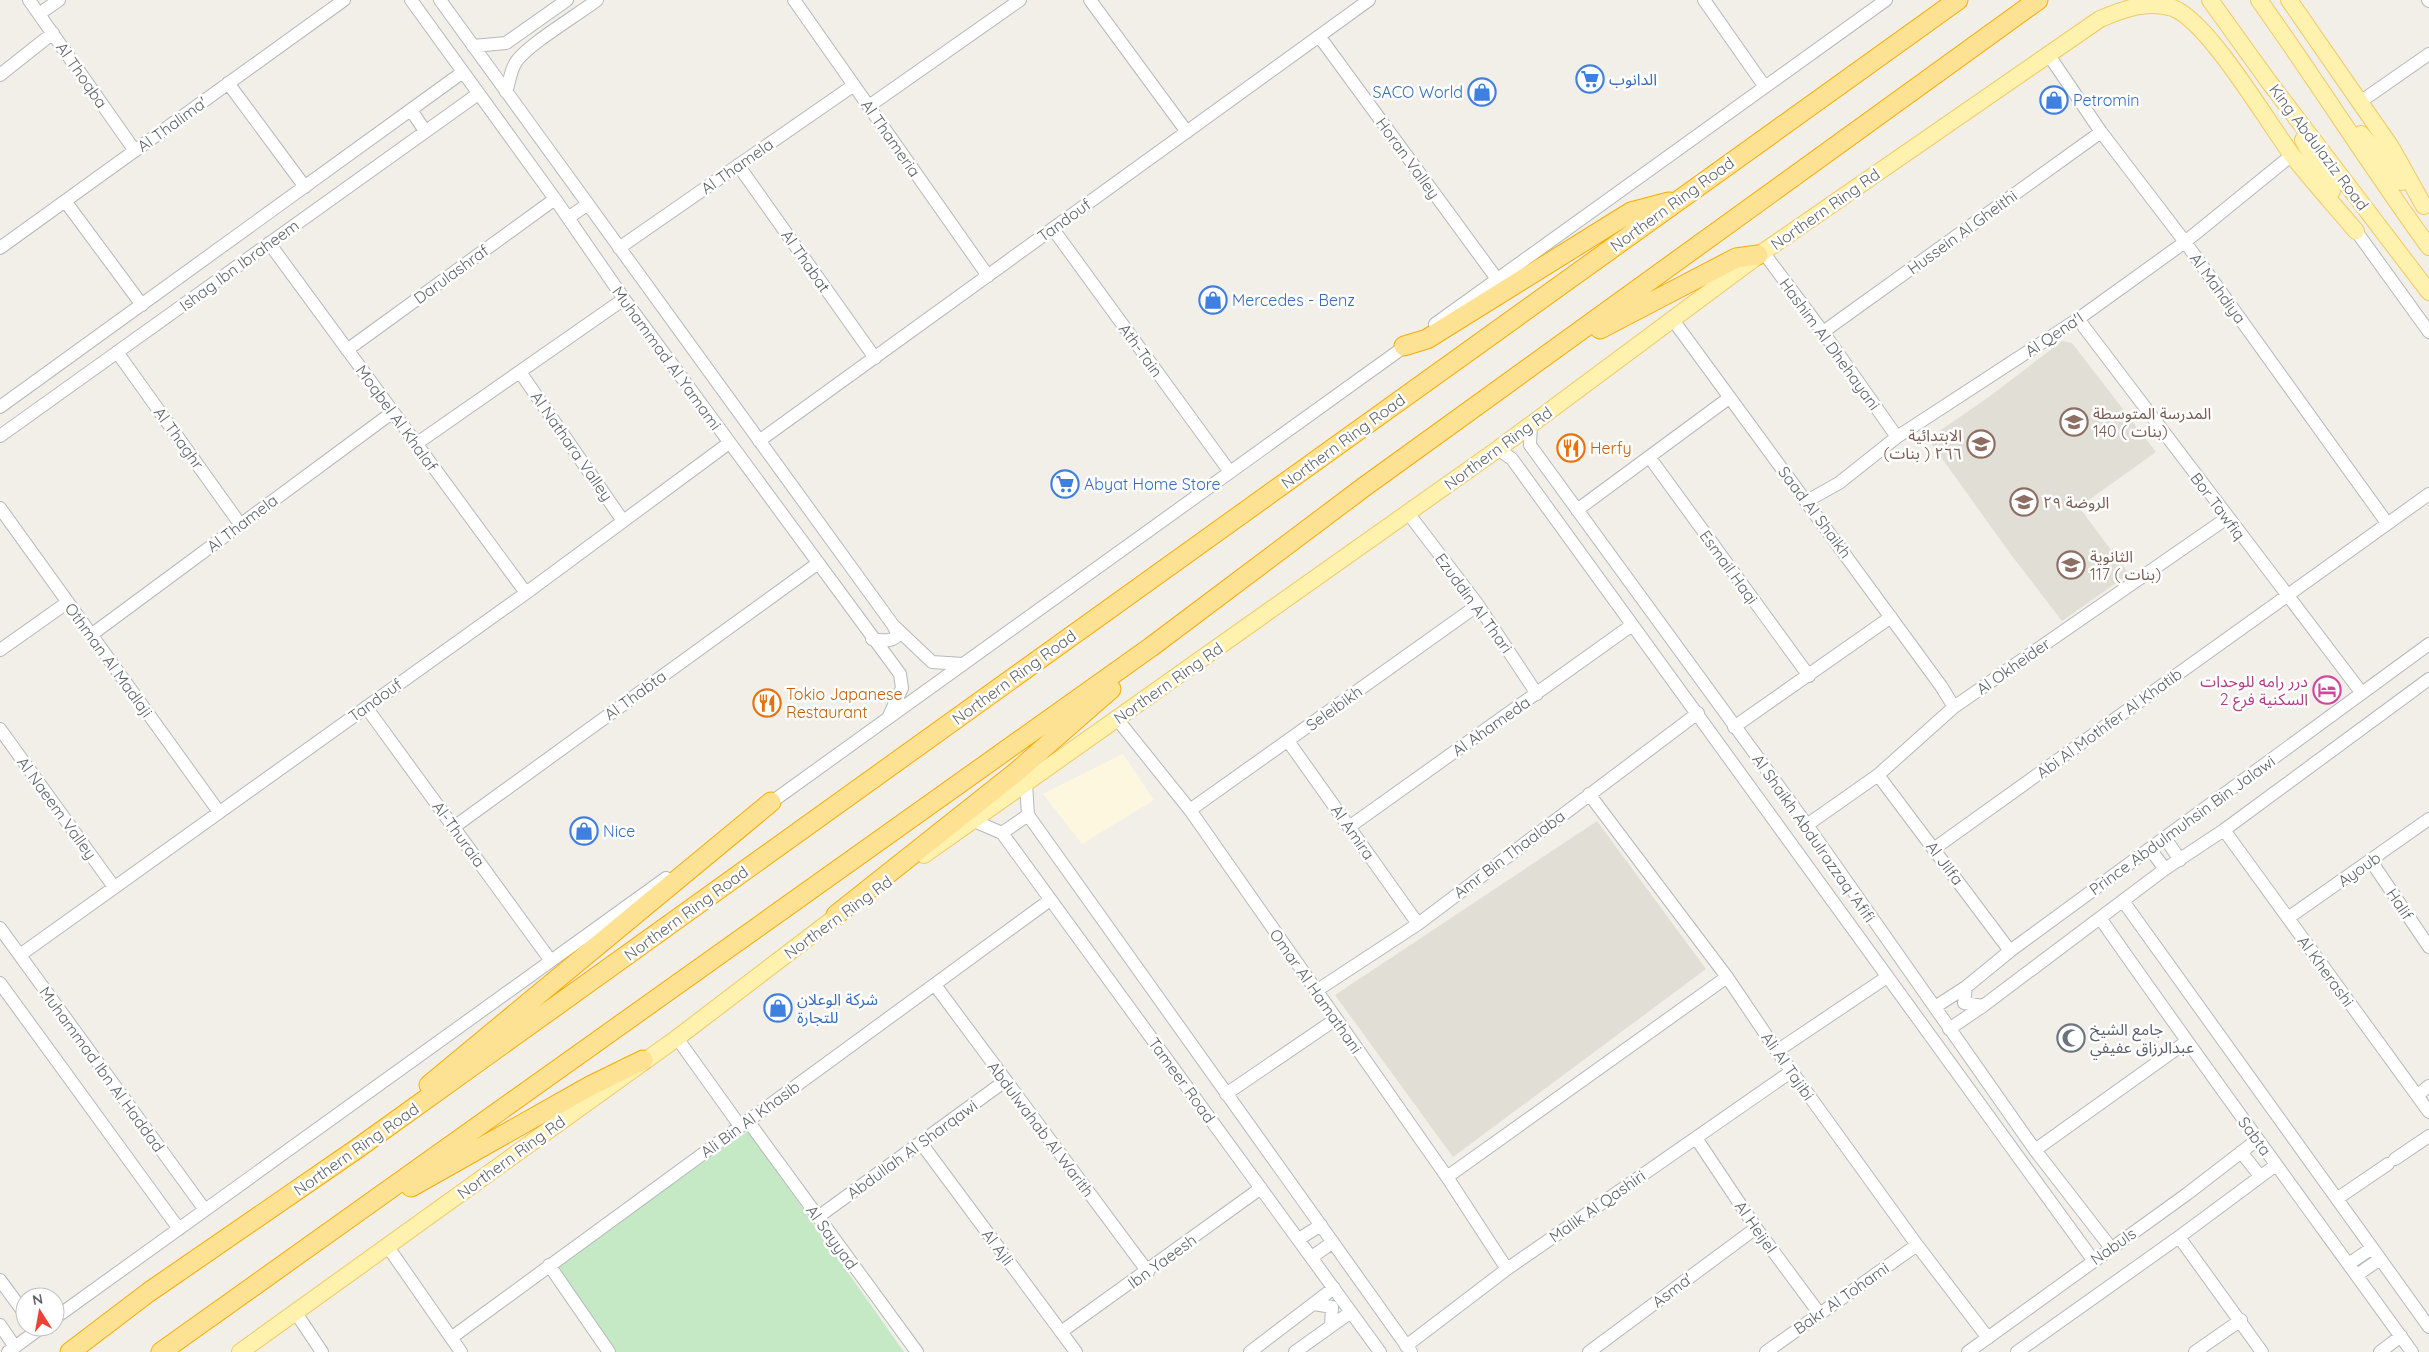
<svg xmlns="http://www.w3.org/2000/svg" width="2429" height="1352" viewBox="0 0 2429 1352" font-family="Quicksand,'Noto Sans Arabic',sans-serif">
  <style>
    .commercial { fill: #fef7e0 }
    .education { fill: #e1ded6 }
    .green { fill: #c5e8c5 }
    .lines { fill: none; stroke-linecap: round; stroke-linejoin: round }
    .minor-casing { stroke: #b5b8bc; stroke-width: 14 }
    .major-casing { stroke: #f2c960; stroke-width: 18 }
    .highway-casing { stroke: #f9ab00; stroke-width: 21 }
    .minor { stroke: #fff; stroke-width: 12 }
    .major { stroke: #fff2af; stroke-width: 16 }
    .highway { stroke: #fde293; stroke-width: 19 }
    .labels { text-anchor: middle; stroke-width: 5; stroke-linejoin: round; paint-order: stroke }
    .street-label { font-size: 16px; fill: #5f6368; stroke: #fff }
    .shop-label { font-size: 16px; fill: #366cbe; stroke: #fff; text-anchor: start }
    .education-label { font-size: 16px; fill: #785e54; stroke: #fff; text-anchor: start }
    .food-label { font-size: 16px; fill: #c56008; stroke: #fff; text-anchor: start }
    .hotel-label { font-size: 16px; fill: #b23c85; stroke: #fff; text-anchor: end }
    .worship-label { font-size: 16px; fill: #5b616d; stroke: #fff; text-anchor: start }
  </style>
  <rect width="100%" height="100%" fill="#f1efe8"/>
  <path class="commercial" d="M1123 754 1154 800 1082 844 1043 794Z"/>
  <path class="education" d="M2062 341 2072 343 2156 452 2079 507 2129 574 2062 621 2012 556 1928 439 1993 394Z
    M1597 821 1706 969 1453 1157 1335 995Z"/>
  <path class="green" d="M748 1131 904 1352H616L556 1266Z"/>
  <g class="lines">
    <g class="minor-casing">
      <path id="minor" d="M29 0 135 151
        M411 0 555 199 624 299 900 674 902 688 889 716
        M440 0 893 625 932 662 963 664
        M794 0 988 276
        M1090 0 1187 132
        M1704 0 1765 87
        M2428 0 2429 1
        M39 14 59 0
        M1319 36 1497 279
        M473 46 506 43 567 0
        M2048 54 2101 132 2185 242 2387 523
        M0 75 53 33
        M228 83 305 187
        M506 92C510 81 510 71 516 62 527 45 579 14 597 0
        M2360 102 2429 54
        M869 106 1020 0
        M411 110 425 131
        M738 165 875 358
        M65 201 142 305
        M568 218 588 204
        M1053 229 1230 472
        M2356 231 2429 332
        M269 243 526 593
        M0 248 344 0
        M619 248 854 85
        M1763 252 1823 332 1897 437
        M2078 319 2361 692
        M1673 320 1941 686 1954 707
        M1435 324 1886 0
        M1823 332 2101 132
        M347 350 555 199
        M117 352 240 524
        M520 372 623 521
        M0 407 463 72
        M1531 424 1530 445 1807 825 2035 1150 2111 1248
        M0 436 478 94
        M759 441 1369 0
        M416 444 624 299
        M1498 449 1512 459 2093 1260
        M1650 458 1809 676
        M1807 501 1839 483 1897 437 2078 319 2185 242 2292 155
        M0 508 219 812
        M1577 510 1729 398
        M1408 513 1478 605 1537 694
        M91 635 393 412
        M872 639C882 640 891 643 898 635L893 625
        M0 650 68 602
        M366 707 551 961
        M1117 719 1190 810 1447 1177 1507 1269
        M1734 727 1891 617
        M0 729 114 887
        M1288 741 1418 924
        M1878 775 2010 951
        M1026 784 1028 815 1411 1352
        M1589 794 1727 977 1777 1051 1917 1245 1988 1338
        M766 806 1411 342
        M1190 810 1478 605
        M974 821 1002 833 1380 1352
        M1807 825 1878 775 1954 707 2227 518
        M454 827 817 564
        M1349 827 1632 625
        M2224 830 2429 1112
        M1002 833 1028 815
        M2165 838 2180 860
        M1935 848 2429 494
        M2150 849 2165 869
        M2371 861 2429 947
        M2123 901 2429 1327
        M2100 918C2202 1064 2308 1208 2412 1352
        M2288 918 2429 819
        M0 928 205 1210
        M20 955 526 593 729 443
        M0 983 179 1229
        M935 985 1148 1272
        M1966 987 1964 1003 1983 1006
        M1316 991 1418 924 1698 713
        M1935 1007 1966 987 2010 951 2429 644
        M1949 1029 1983 1006 2165 869 2224 830 2429 679
        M677 1038 740 1126
        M1777 1051 1887 977
        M1226 1094 1336 1019
        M2418 1095 2429 1086
        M748 1121 917 1352
        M1696 1138 1756 1228 1819 1313
        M921 1143 1076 1352
        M2035 1150 2186 1042
        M2241 1152 2260 1176
        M2395 1159 2429 1136
        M1447 1177 1727 977
        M2338 1198 2388 1164
        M818 1217 1005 1081
        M2179 1237 2262 1352
        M1299 1239 1321 1225
        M388 1247 461 1352
        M1312 1257 1333 1242
        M2350 1263 2372 1248
        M549 1265 609 1352
        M2357 1275 2380 1259
        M0 1280 25 1314
        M1314 1304 1332 1307 1331 1326
        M296 1313 322 1352
        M55 1318 666 878
        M0 1325 15 1347
        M1061 1332 1261 1188
        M451 1338 1050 900
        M1406 1346 1507 1269 1792 1071
        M8 1352 42 1327
        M1250 1352 1334 1288
        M1295 1352 1351 1312
        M1589 1352 1756 1228
        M1766 1352 1917 1245
        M1968 1352 2187 1194 2257 1140
        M2017 1352 2179 1237 2276 1165
        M2195 1352 2241 1320
        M2380 1352 2401 1336"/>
    </g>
    <g class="major-casing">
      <path id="major" d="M2210 0 2269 82 2429 292
        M2259 0C2317 81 2370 166 2429 247
        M2289 0 2391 147 2424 206
        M2361 134 2402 182
        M2303 140 2332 191
        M924 855 1498 449 1763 252 2100 19C2124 9 2147 0 2173 8 2209 22 2266 120 2292 155 2312 181 2335 206 2356 231
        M240 1352 677 1038 846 909"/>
    </g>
    <g class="highway-casing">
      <path id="highway" d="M1600 329 1736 258 1758 255
        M1404 346 1427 339 1631 212 1669 202
        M836 915 1015 773 1111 689
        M429 1085 771 802
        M411 1187 590 1086 643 1060
        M70 1352 149 1292 358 1148 1958 0
        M161 1352 1151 647 1364 487 2038 0"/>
    </g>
    <use href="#minor" class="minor"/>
    <use href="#major" class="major"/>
    <use href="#highway" class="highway"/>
  </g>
  <defs>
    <g id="supermarket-ring" transform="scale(1.4375)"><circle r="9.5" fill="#fff" stroke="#3f7fe0" stroke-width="1.5"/><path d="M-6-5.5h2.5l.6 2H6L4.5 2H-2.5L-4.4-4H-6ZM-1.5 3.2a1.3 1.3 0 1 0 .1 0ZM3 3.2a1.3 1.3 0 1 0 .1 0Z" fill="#3f7fe0"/></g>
    <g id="shop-ring" transform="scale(1.4375)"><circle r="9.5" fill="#fff" stroke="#3f7fe0" stroke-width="1.5"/><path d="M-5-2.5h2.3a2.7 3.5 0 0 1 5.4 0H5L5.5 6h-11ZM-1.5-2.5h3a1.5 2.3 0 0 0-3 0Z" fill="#3f7fe0"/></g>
    <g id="school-ring" transform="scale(1.4375)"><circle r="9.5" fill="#fff" stroke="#8d6e63" stroke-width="1.5"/><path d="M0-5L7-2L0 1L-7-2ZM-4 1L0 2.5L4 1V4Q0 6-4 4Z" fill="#8d6e63"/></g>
    <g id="restaurant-ring" transform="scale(1.4375)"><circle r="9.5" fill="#fff" stroke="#e8710a" stroke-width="1.5"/><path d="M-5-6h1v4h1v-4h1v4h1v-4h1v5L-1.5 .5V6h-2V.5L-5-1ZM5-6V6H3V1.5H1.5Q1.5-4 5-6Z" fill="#e8710a"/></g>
    <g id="hotel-ring" transform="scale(1.4375)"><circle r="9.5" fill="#fff" stroke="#d1479c" stroke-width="1.5"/><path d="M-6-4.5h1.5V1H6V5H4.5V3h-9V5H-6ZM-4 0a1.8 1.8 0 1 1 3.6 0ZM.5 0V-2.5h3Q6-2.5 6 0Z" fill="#d1479c"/></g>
    <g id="mosque-ring" transform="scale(1.4375)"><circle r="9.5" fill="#fff" stroke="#6b7280" stroke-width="1.5"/><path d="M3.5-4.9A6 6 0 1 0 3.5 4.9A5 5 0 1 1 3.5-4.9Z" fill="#6b7280"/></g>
  </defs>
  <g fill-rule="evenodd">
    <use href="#supermarket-ring" x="1590" y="79"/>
    <use href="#shop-ring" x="1482" y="92"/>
    <use href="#shop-ring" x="2054" y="100"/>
    <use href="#shop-ring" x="1213" y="300"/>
    <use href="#school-ring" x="2074" y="422"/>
    <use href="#school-ring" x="1981" y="444"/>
    <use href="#restaurant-ring" x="1571" y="448"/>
    <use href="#supermarket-ring" x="1065" y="484"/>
    <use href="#school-ring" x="2024" y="502"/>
    <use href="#school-ring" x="2071" y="565"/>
    <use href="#hotel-ring" x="2327" y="690"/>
    <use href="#restaurant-ring" x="767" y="703"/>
    <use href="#shop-ring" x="584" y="831"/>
    <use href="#shop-ring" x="778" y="1008"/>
    <use href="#mosque-ring" x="2071" y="1038"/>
  </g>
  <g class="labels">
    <g class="street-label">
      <text transform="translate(82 75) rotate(55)" y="6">Al Thoqba</text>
      <text transform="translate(172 124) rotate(-36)" y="6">Al Thalima'</text>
      <text transform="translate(891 138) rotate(55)" y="6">Al Thameria</text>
      <text transform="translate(2319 147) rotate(53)" y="6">King Abdulaziz Road</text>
      <text transform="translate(1408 158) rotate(54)" y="6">Horan Valley</text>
      <text transform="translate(737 166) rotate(-35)" y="6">Al Thamela</text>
      <text transform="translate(1672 204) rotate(-36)" y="6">Northern Ring Road</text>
      <text transform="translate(1825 209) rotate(-35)" y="6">Northern Ring Rd</text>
      <text transform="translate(1064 220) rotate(-36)" y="6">Tandouf</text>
      <text transform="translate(1962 232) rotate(-36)" y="6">Hussein Al Gheithi</text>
      <text transform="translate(806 261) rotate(55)" y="6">Al Thabat</text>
      <text transform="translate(239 265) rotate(-36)" y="6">Ishag Ibn Ibraheem</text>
      <text transform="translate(451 274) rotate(-36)" y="6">Darulashraf</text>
      <text transform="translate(2218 288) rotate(54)" y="6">Al Mahdiya</text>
      <text transform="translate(2054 334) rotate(-34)" y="6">Al Qena'I</text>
      <text transform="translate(1830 344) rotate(54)" y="6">Hashim Al Dhehayani</text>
      <text transform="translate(1141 350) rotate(54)" y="6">Ath-Tain</text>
      <text transform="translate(667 358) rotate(54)" y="6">Muhammad Al Yamami</text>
      <text transform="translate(397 418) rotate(54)" y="6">Moqbel Al Khalaf</text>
      <text transform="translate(179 438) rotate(54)" y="6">Al Thaghr</text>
      <text transform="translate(1343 441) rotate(-36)" y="6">Northern Ring Road</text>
      <text transform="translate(572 446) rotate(55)" y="6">Al Nathara Valley</text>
      <text transform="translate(1498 448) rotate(-36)" y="6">Northern Ring Rd</text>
      <text transform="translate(2218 506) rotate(53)" y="6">Bor Tawfiq</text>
      <text transform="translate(1815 512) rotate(53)" y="6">Saad Al Shaikh</text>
      <text transform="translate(242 523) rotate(-37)" y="6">Al Thamela</text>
      <text transform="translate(1729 567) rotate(54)" y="6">Esmail Haqi</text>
      <text transform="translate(1474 603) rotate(54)" y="6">Ezuddin Al Thari</text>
      <text transform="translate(109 660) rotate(54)" y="6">Othman Al Madlaji</text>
      <text transform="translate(2013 666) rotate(-35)" y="6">Al Okheider</text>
      <text transform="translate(1014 677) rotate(-36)" y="6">Northern Ring Road</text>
      <text transform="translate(1168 683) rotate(-35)" y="6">Northern Ring Rd</text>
      <text transform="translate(635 695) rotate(-36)" y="6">Al Thabta</text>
      <text transform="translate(375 700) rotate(-36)" y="6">Tandouf</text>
      <text transform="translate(1334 708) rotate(-36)" y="6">Seleibikh</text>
      <text transform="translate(2109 723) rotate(-36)" y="6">Abi Al Mothfer Al Khatib</text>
      <text transform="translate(1491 726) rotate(-35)" y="6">Al Ahameda</text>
      <text transform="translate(57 808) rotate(54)" y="6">Al Naeem Valley</text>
      <text transform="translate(2182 825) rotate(-36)" y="6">Prince Abdulmuhsin Bin Jalawi</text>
      <text transform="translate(1353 832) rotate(55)" y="6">Al Amira</text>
      <text transform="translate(459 834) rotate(54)" y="6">Al-Thuraia</text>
      <text transform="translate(1814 838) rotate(55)" y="6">Al Shaikh Abdulrazzaq 'Afifi</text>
      <text transform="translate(1509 854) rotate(-37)" y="6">Amr Bin Thaalaba</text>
      <text transform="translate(1945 863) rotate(53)" y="6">Al Jilfa</text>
      <text transform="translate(2359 869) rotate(-35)" y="6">Ayoub</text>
      <text transform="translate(2400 904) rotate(56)" y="6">Halif</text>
      <text transform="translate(686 913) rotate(-36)" y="6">Northern Ring Road</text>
      <text transform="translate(838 917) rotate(-36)" y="6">Northern Ring Rd</text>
      <text transform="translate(2326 971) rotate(54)" y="6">Al Kherashi</text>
      <text transform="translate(1316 991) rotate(55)" y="6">Omar Al Hamathani</text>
      <text transform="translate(1788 1066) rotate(55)" y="6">Ali Al Tajibi</text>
      <text transform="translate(102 1069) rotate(54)" y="6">Muhammad Ibn Al Haddad</text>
      <text transform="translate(1182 1080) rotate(54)" y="6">Tameer Road</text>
      <text transform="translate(750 1119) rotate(-36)" y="6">Ali Bin Al Khasib</text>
      <text transform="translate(1041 1129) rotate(53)" y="6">Abdulwahab Al Warith</text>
      <text transform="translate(2255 1136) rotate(54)" y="6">Sabta</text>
      <text transform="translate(356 1149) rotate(-35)" y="6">Northern Ring Road</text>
      <text transform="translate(912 1149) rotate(-36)" y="6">Abdullah Al Sharqawi</text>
      <text transform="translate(511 1157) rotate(-36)" y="6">Northern Ring Rd</text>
      <text transform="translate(1597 1206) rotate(-35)" y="6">Malik Al Qashiri</text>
      <text transform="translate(1756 1227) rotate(55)" y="6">Al Heijel</text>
      <text transform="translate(832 1237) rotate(54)" y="6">Al Sayyad</text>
      <text transform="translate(2113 1246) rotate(-35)" y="6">Nabuls</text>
      <text transform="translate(998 1247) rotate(53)" y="6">Al Ajli</text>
      <text transform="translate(1162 1261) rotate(-36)" y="6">Ibn Yaeesh</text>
      <text transform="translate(1672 1290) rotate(-37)" y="6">Asma'</text>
      <text transform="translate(1841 1298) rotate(-35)" y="6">Bakr Al Tohami</text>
    </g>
    <g class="shop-label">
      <text x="1609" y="85">الدانوب</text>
      <text x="1463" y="98" text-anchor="end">SACO World</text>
      <text x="2073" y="106">Petromin</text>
      <text x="1232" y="306">Mercedes - Benz</text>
      <text x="1084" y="490">Abyat Home Store</text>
      <text x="603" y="837">Nice</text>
      <text x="797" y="1005">شركة الوعلان<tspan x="797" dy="18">للتجارة</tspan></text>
    </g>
    <g class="education-label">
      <text x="2093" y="419">المدرسة المتوسطة<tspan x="2093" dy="18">140 ( بنات)</tspan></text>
      <text x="1962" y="441" text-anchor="end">الابتدائية<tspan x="1962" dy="18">٢٦٦ ( بنات)</tspan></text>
      <text x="2043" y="508">الروضة ٢٩</text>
      <text x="2090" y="562">الثانوية<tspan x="2090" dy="18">117 ( بنات)</tspan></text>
    </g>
    <g class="food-label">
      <text x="1590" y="454">Herfy</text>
      <text x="786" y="700">Tokio Japanese<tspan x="786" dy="18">Restaurant</tspan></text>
    </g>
    <g class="hotel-label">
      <text x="2308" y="687">درر رامه للوحدات<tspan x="2308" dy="18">السكنية فرع 2</tspan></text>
    </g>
    <g class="worship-label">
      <text x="2090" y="1035">جامع الشيخ<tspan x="2090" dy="18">عبدالرزاق عفيفي</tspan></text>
    </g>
  </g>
  <g transform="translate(40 1312) rotate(349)"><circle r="24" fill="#ffffff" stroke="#bfc1c3"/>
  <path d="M0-4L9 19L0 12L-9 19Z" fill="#ea4335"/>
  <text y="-8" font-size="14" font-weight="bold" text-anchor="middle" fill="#5f6368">N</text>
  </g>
</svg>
